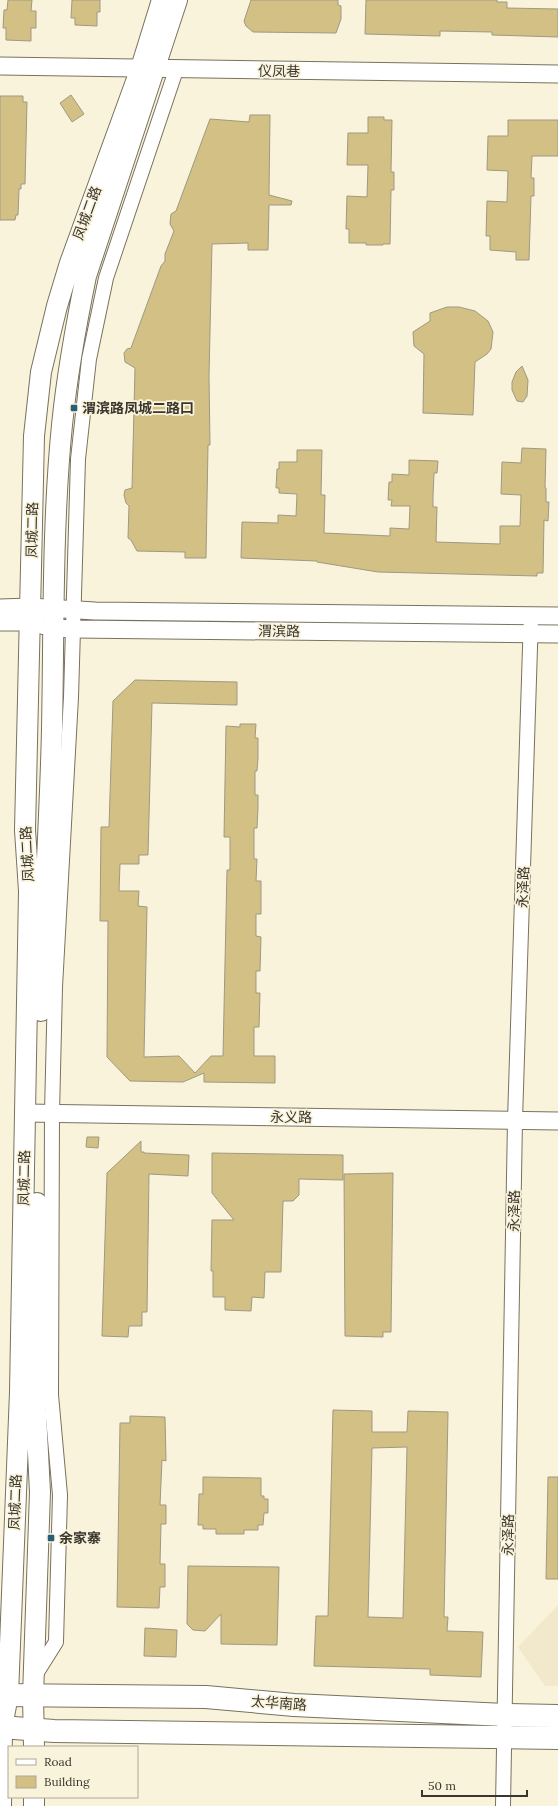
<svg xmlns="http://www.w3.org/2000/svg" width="558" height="1806" viewBox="0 0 558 1806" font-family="Lora,'Noto Sans SC',serif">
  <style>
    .built { fill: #f2e8cb }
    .building { fill: #d3c085; stroke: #9f9983; fill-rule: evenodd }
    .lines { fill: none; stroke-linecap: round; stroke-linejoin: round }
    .minor-casing { stroke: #78725d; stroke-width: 16 }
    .tertiary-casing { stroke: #78725d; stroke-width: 19 }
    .secondary-casing { stroke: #78725d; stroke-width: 22 }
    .primary-casing { stroke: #78725d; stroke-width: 24 }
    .minor { stroke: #fff; stroke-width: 14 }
    .tertiary { stroke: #fff; stroke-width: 17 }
    .secondary { stroke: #fff; stroke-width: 20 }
    .primary { stroke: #fff; stroke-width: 22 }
    .poi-dot { fill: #275e78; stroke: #faf3dc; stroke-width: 1.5 }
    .labels { text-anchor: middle; stroke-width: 3.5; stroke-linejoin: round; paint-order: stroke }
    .street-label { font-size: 14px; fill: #39362d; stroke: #faf3dc }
    .poi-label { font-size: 14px; font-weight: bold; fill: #39362d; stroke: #faf3dc; text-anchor: start }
  </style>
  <rect width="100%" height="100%" fill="#faf3dc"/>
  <path class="built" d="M558 1605V1686H545L518 1647Z"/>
  <path class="building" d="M8 0H32L31 11H36V28H31V41L6 40V28H3L4 10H7Z
    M72 0H100V12H97V26L75 25V18H71Z
    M251 0H338V5L341 6V19L336 33 253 32 246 26 244 21Z
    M366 0H497V2H507V8L558 9V37L492 35V32L440 31V36L365 34Z
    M71 95 84 114 72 122 60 103Z
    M0 96H23V102H27L25 184H21V189H19L18 215H16L15 220H0Z
    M250 115H270L269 195 292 201 291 205H269L268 250H248V243L212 244 209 376 210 445H208L206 558H185V552L137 551 131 540 128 538 129 506 126 503 124 495 125 490 132 488 135 368 125 362 124 353 127 349 131 348 161 266 165 261V254L174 231 170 224 171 214 176 211 210 119 249 122Z
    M368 117H384V120H392L391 172H394V190H391L390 244H383V245H366V243H349V229H346L347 196 367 197 368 165H347L348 133H368Z
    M508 120H558V156H532L531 178H534V196H531L529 260H516V252L490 250V236H486L487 201 507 202 508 171 487 170 488 136H508Z
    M447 307H459L475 311 488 321 493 332 491 349 487 354 475 362 473 415 423 413 424 354 414 346 413 332 430 321V313Z
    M522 366 528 380 527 396 523 402 517 401 512 390V382L516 372Z
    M522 448 546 449 545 488H546V502H549L548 521 544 520 543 573H537V576L378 572 317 562V561L241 558 242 522 278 523V515L296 516 297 494 279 493V488H276L277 469H279V462H297V450H322L321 495H325L324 533 390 536V528L409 529 410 506H391L392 500H388L389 482H392V474L409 475V460L438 461 437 473H434L433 497V507H437L436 542 500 544V526H520L521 495 501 494 502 462 521 463Z
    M135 680 237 682V705L152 703 148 855H139V864H120L119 891H139L138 906 147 907 144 1057 179 1056 195 1073 211 1056H223L227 870H230V837H224L226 726 240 727V724H256L255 738H258V758L257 771H255V795H258V808L257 828H254V859H257L256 881H261V914H256V936L261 937 260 971H256V993H260L259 1027H254V1056H275V1083L204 1082V1073L183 1082 130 1081 107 1057 108 921H100L101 827H109L113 701Z
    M87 1137H99L98 1148 86 1147Z
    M141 1141V1152H144V1153L189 1155 188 1176 149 1174 147 1312H142V1326H129L128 1337 102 1336 107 1173Z
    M212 1153 343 1155V1180L299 1179V1195L293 1201H283L281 1272H265L264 1298 252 1297 251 1311 225 1310V1297H213V1271H211L212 1220H234L212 1193Z
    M393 1173 391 1332H383V1337L345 1336 344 1174Z
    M333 1410 372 1411V1432H407L408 1411 448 1412 444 1617H448L447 1631 483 1632 481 1677 430 1675V1669L314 1666 316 1616H328ZM407 1447 403 1618 368 1617 372 1448Z
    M130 1416 165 1417 166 1461 162 1460 160 1505H166V1524H161L160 1564H165V1587H160L159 1608 117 1607 120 1423H130Z
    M203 1477 261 1478V1496H264V1499H268V1513H264L263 1525H258V1530H244V1534H216V1529H203V1525H198L199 1494H203Z
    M548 1477H558V1579H546Z
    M188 1566 279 1567 277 1645 221 1644V1614L205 1631 193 1630 187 1624Z
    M145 1628 177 1630 176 1657 144 1656Z"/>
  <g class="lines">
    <g class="minor-casing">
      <path id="minor" d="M34 1677 56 1642 60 1495 51 1395 52 1113 55 987 71 697 78 459 89 359 106 278 176 70
        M503 1806 515 1120 531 616"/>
    </g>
    <g class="tertiary-casing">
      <path id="tertiary" d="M0 66 558 74
        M0 608 30 607 95 611 558 616
        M0 622H30L53 628 73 629 558 634
        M25 1113 558 1121"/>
    </g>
    <g class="secondary-casing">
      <path id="secondary" d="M41 1011C43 917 50 823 52 729 54 628 52 526 62 425 67 375 76 325 86 276L177 0
        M34 1747 33 1696 40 1492 35 1394 37 1203
        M1 1806 2 1727 8 1695 20 1392 29 891 25 830 34 436 41 372 57 306 70 263 141 68 162 0
        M34 1806V1797"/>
    </g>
    <g class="primary-casing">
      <path id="primary" d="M0 1695 206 1697 294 1705 505 1715 558 1716
        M0 1727 54 1731 558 1738"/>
    </g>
    <use href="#minor" class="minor"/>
    <use href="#tertiary" class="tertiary"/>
    <use href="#secondary" class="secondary"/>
    <use href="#primary" class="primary"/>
  </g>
  <g class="poi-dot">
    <rect x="70" y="404" width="8" height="8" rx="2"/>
    <rect x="47" y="1534" width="8" height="8" rx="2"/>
  </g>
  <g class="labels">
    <g class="street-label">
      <text transform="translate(279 71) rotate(1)" y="5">仪凤巷</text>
      <text transform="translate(87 213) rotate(-70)" y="5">凤城二路</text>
      <text transform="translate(32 530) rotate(-89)" y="5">凤城二路</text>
      <text transform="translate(279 631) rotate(1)" y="5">渭滨路</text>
      <text transform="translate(27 854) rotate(-93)" y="5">凤城二路</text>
      <text transform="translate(523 887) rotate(-88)" y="5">永泽路</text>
      <text transform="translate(291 1117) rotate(1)" y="5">永义路</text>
      <text transform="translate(24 1178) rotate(-89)" y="5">凤城二路</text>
      <text transform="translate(514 1211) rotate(-89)" y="5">永泽路</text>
      <text transform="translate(15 1502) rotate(-88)" y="5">凤城二路</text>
      <text transform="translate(508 1535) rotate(-89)" y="5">永泽路</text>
      <text transform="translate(279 1703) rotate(4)" y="5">太华南路</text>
    </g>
    <g class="poi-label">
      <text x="82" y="413">渭滨路凤城二路口</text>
      <text x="59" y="1543">余家寨</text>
    </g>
  </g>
  <rect x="8" y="1746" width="130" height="52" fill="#faf3dc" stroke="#ada796"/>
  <rect x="16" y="1759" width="20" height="6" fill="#ffffff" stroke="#ada796"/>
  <text x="44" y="1766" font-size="12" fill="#39362d">Road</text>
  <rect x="16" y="1776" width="20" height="12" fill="#d3c085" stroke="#ada796"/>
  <text x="44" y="1786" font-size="12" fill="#39362d">Building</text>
  <path d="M422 1790v6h105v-6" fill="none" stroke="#39362d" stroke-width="2"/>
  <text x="428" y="1790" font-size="12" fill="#39362d" stroke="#faf3dc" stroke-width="3" paint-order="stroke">50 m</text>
</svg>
